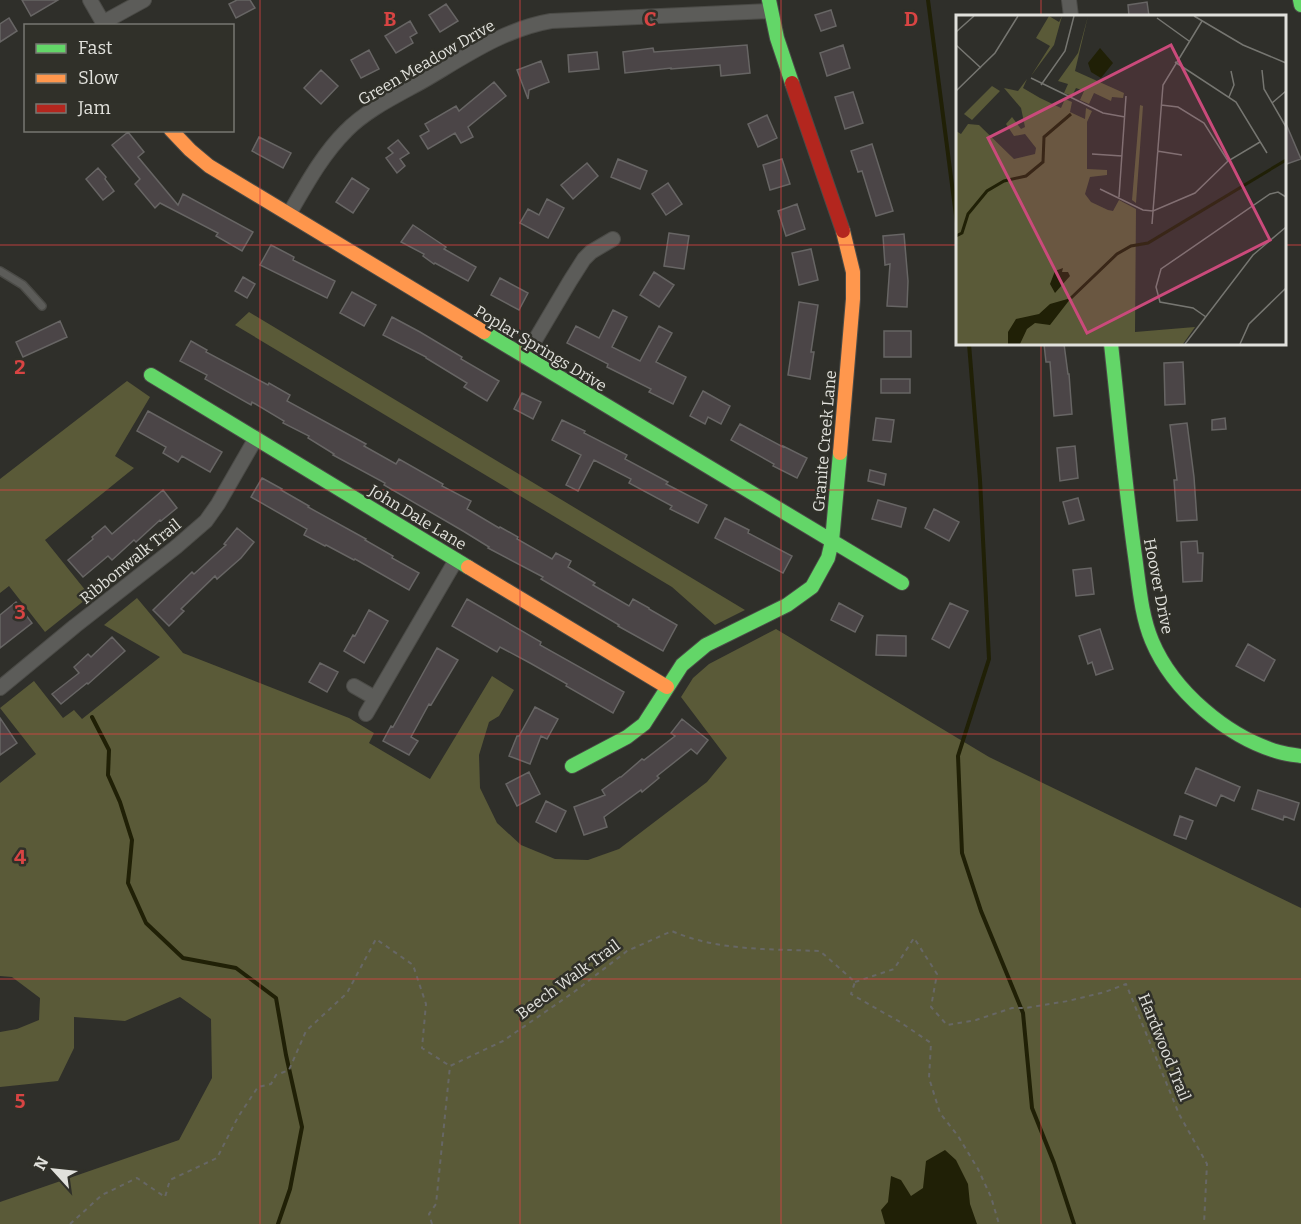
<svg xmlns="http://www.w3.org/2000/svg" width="1301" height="1224" viewBox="0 0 1301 1224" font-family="Bitter,serif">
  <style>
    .forest { fill: #5a5a38 }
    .water { fill: #202006 }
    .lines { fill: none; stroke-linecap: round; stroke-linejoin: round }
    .stream { stroke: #202006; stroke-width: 4 }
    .building { fill: #4b4547; stroke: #676564; stroke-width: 1.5 }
    .lane-casing { stroke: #4b4b47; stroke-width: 10 }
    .street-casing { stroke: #4b4b47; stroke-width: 16 }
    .fast-casing { stroke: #4b4b47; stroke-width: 16 }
    .slow-casing { stroke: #4b4b47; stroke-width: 16 }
    .jam-casing { stroke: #4b4b47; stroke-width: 16 }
    .path { stroke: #676765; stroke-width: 2; stroke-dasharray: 4.5 4.5; stroke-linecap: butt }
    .lane { stroke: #5c5c59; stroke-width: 7 }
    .street { stroke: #5c5c59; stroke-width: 14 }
    .fast { stroke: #63d668; stroke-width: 14 }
    .slow { stroke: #ff974d; stroke-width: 14 }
    .jam { stroke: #b3261e; stroke-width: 14 }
    .grid { fill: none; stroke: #d84443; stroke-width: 1.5; stroke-opacity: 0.55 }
    .labels { text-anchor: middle; stroke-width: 5; stroke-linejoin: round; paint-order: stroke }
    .street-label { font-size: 16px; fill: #e1e1dc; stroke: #303029 }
    .inset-river { fill: none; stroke: #202006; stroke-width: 3 }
    .inset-road { fill: none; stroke: #767671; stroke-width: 1.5 }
    .view { fill: #ca4a7b; fill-opacity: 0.15; stroke: #ca4a7b; stroke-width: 3 }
    .inset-edge { fill: none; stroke: #e1e1dc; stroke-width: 3 }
    .grid-label { font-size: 20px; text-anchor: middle; font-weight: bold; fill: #d84443; stroke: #303029; stroke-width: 5; stroke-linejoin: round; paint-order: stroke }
  </style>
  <rect width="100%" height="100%" fill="#2f2f2a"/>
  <path class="forest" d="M249 312 745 610 715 625 672 587 235 325Z
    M127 381 150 397 115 456 134 468 45 540 90 596 45 632 9 586 0 593V479Z
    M137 598 183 653 349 718 374 733 369 743 430 779 492 676 514 690 499 716 489 722 479 755 480 788 497 823 521 845 555 859 588 860 619 849 707 782 727 758 681 697 693 678 709 664 776 629 989 757 1301 908V1224H0V1202L179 1140 212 1078 211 1019 180 997 125 1021 74 1017V1048L58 1081 0 1087V1032L17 1029 39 1020 40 998 12 977 0 976V783L36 754 0 708 34 681 63 718 74 710 82 719 160 657 104 625Z"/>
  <path class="water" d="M945 1150 956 1160 968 1184 970 1204 977 1224H885L881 1210 888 1202 891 1176 901 1180 911 1196 923 1188 926 1161Z"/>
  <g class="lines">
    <path class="stream" d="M928 0 958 231
      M969 344 980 480 989 659 958 756 962 853 981 911 1023 1013 1032 1108 1054 1163 1074 1224
      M92 717 109 750 108 775 120 802 132 840 128 883 146 923 183 958 236 968 276 998 286 1055 302 1127 290 1189 278 1224"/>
  </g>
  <path class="building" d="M22 0H58L31 16Z
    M237 0H250L255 8 236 18 229 4Z
    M1147 2 1149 16H1129L1128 5Z
    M446 4 458 21 440 32 429 15Z
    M831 10 836 26 821 31 815 15Z
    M9 18 17 31 0 42V24Z
    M410 21 417 33 410 37 413 43 396 53 385 36Z
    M747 45 750 73 721 76 720 65 671 69V68L625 73 623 52 653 48 654 52Z
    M843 45 850 68 827 76 820 53Z
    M369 50 379 69 361 78 351 60Z
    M597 52 599 69 569 72 568 55Z
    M541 61 549 82 529 90 528 99 517 70Z
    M321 70 338 86 321 104 304 88Z
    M494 82 506 96 468 127 473 137 461 143 455 133 428 149 420 136 429 131 425 124 456 106 459 111Z
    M853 92 863 123 845 129 835 97Z
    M767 115 777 138 758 147 748 124Z
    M1284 119 1301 159 1284 165Z
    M128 132 144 152 138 157 178 205 183 194 253 232 242 251 216 236 218 233 160 203 155 208 135 184 140 179 112 145Z
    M259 137 291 153 283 168 252 151Z
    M398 140 409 153 400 159 405 166 397 173 386 158 393 153 388 148Z
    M872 144 893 211 876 216 862 171 858 172 851 151Z
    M618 159 647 171 640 189 611 177Z
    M782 159 790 184 770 190 763 165Z
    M587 163 598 176 573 199 561 185Z
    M98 168 106 177 105 179 114 191 103 200 86 179Z
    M352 178 369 189 353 213 336 202Z
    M668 183 682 204 666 215 652 194Z
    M547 199 564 208 548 238 520 223 528 209 539 215Z
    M797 204 805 229 786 236 778 211Z
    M413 225 446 247 444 249 476 267 468 281 435 263 434 264 423 256 424 254 401 242Z
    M669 233 689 236 684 269 664 266Z
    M904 234 908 281 907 307 887 306 890 264 885 265 883 236Z
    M271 245 294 257 293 260 335 281 327 298 260 265Z
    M811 249 818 280 799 285 792 253Z
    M654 272 674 285 659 307 640 295Z
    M243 277 255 284 247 298 235 291Z
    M500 278 528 293 519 310 491 295Z
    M352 292 376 305 364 326 340 313Z
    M799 302 818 305 811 352H814L810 379 788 375Z
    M613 310 627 317 612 347 640 361 659 326 672 333 656 362 686 377 673 404 649 392 651 389 607 367 608 364 567 343 576 326 599 338Z
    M392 317 420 332 462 357 461 359 499 381 487 401 464 387 467 383 426 358V357L383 335Z
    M60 321 67 337 23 357 16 342Z
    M884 331H911V357H884Z
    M191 341 207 350 206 352 268 385 269 383 290 395 287 401 366 444 364 446 396 464 399 459 443 484 442 486 471 501 467 509 499 528 500 527 518 537 517 539 552 559 556 553 571 561 568 567 595 583 593 585 629 606 633 599 649 608V609L677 625 663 651 618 626 619 625 541 579 543 577 488 548 489 547 463 531 384 485 385 483 333 455 334 454 308 438 309 436 283 423 284 421 252 402 251 405 205 379 207 375 180 361Z
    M1044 344H1064L1068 374H1069L1072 414 1054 416 1050 362H1046Z
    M1183 362 1185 404 1165 405 1164 363Z
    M881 379H910V393H881Z
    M703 391 730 406 721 424 708 417 705 424 690 416Z
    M522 393 541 402 533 419 514 409Z
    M148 411 222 452 210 472 182 456 178 462 163 453 166 447 137 431Z
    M876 418 894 420 891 442 873 440Z
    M1225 418 1226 429 1212 430V420Z
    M562 420 585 431 584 433 627 455 625 459 668 482 666 484 707 505 698 523 670 509 672 506 629 483 631 479 594 460 578 491 566 485 581 455 552 440Z
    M1187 423 1194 477 1197 520 1177 521 1174 480H1177L1170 425Z
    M740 424 783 447V446L807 458 797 478 773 466 774 464 731 440Z
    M1075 446 1078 478 1060 481 1057 448Z
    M870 470 886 474 884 485 868 481Z
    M262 478 282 489 281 490 309 506 308 507 366 539 365 540 393 556 392 558 419 573 409 590 355 559 354 560 326 545 325 546 304 535 307 529 251 497Z
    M163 490 177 508 161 521 160 520 136 542 134 540 112 560 108 556 83 577 68 560 93 539 92 537 105 526 112 534Z
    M1078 498 1084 520 1069 524 1063 502Z
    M878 500 906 508 901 527 872 519Z
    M934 509 959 522 949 541 925 528Z
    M725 518 749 530 748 533 792 556 783 573 715 538Z
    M237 528 254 542 241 558 217 579 215 576 181 609 184 611 169 626 153 610 192 572 194 574 226 545 224 544Z
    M1197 541 1198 553H1203L1202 581 1183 582 1181 542Z
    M1091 568 1094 594 1076 596 1073 570Z
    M467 599 541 642 540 645 624 692 613 713 566 686 567 684 530 663 500 647 497 652 452 626Z
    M16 602 32 623 0 648V615Z
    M839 603 863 616 855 632 831 620Z
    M950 603 968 611 949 648 932 639Z
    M369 610 388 621 364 663 344 651 353 635 355 636Z
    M1100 629 1113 669 1096 675 1092 662 1088 664 1079 636Z
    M877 635 906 636V656L876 655Z
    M112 637 125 651 88 684 87 683 61 704 52 694 79 673 74 667 88 654 91 657Z
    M1248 644 1275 660 1264 681 1236 666Z
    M437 648 458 660 431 705 429 704 411 737 418 741 409 755 383 741 391 726 393 727Z
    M320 663 338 672 327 692 309 682Z
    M535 707 558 719 547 739 541 736 530 764 509 756 517 736H519Z
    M0 718 17 743 0 755Z
    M682 719 708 740 697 754 691 749 657 776 659 778 642 792 641 790 604 817 607 827 584 835 574 807 605 795 602 790 620 777H621L642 759 644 760 675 736 671 733Z
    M1196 768 1240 787 1234 801 1221 795 1216 806 1185 793Z
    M529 772 540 794 517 806 506 784Z
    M1258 790 1299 803 1294 820 1284 816 1283 820 1252 809Z
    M546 801 566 811 556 832 536 822Z
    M1180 816 1193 821 1186 839 1174 835Z"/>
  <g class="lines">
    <g class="lane-casing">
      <path id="lane" d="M0 271 23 285 42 306"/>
    </g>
    <g class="street-casing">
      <path id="street" d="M90 0 105 26
        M1069 0 1071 16
        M104 22 144 0
        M289 214C306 185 322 155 346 131 366 110 398 95 423 81 464 57 504 29 551 21L771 11
        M525 357 570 281 584 259 591 252 613 239
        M354 686 375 698
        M0 688 75 626 176 547 206 521 218 504 256 438
        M366 714 456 560"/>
    </g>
    <g class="fast-casing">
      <path id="fast" d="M769 0 777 38 792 83
        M1300 0 1301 5
        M484 332 902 583
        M1111 344C1119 415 1125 486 1135 556 1139 584 1141 615 1152 641 1173 691 1227 737 1279 752 1286 754 1294 755 1301 756
        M151 375 468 567
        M572 766 627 737 644 724 682 665 706 645 787 605 812 587 828 558 832 541 840 453"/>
    </g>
    <g class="slow-casing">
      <path id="slow" d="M171 130 190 150 209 166 484 332
        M840 453 853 299V272L843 231
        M468 567 667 687"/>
    </g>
    <g class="jam-casing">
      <path id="jam" d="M792 83 843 231"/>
    </g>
    <path class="path" d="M855 982 894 969 914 938 937 974 931 1007 947 1025 976 1020 1012 1008H1026L1068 1001 1105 992 1126 984 1179 1114 1207 1164 1204 1224
      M70 1224 102 1195 137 1178 165 1197 170 1180 217 1158 238 1117 258 1087 271 1084 276 1075 289 1070 306 1031 347 993 376 939 413 965 426 1004 422 1048 450 1066
      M432 1224 429 1214 436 1204 450 1066 503 1041 574 992 627 951 672 931C717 951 771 949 820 951L855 982 851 994 900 1022 931 1043 929 1078 940 1113 958 1136 978 1169 991 1197 999 1224"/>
    <use href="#lane" class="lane"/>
    <use href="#street" class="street"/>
    <use href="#fast" class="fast"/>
    <use href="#slow" class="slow"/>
    <use href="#jam" class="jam"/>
  </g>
  <path class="grid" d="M260 0V1224M520 0V1224M781 0V1224M1041 0V16M0 245H958M1284 245H1301M1041 344V1224M0 490H1301M0 734H1301M0 979H1301"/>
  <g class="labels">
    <g class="street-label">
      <text transform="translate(426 62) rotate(-30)" y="6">Green Meadow Drive</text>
      <text transform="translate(541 348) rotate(31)" y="6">Poplar Springs Drive</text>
      <text transform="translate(824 441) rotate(-85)" y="6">Granite Creek Lane</text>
      <text transform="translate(418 517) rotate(31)" y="6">John Dale Lane</text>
      <text transform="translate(130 561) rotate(-39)" y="6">Ribbonwalk Trail</text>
      <text transform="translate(1159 586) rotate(79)" y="6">Hoover Drive</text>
      <text transform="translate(568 979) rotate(-36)" y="6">Beech Walk Trail</text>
      <text transform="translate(1165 1047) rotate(68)" y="6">Hardwood Trail</text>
    </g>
  </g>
  <g transform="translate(956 15)">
    <rect width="330" height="330" fill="#2f2f2a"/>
    <path d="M93 1 103 7 106 1 98 30 75 61 94 31 80 23ZM132 1 119 56 168 78 167 83 156 82 155 86 138 78 133 89 124 85 128 76 120 73 116 81 108 78 112 69 102 66 122 38ZM71 64 67 73 84 83 105 93 109 84 116 87 114 97 129 104 130 93 136 96 131 107V154L151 155V160L134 162 129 179 135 187 152 195 157 196 163 185 180 194 179 317 239 312 227 329H0V116L5 119 12 109 23 110 58 144 79 139 80 133 69 119 58 121 50 109 56 102 65 114 69 112 65 93 48 73 62 76ZM36 71 44 76 16 105 8 99ZM184 90 187 91 180 188 176 185Z" fill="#5a5a38"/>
    <path d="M144 33 157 48 145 63 135 57 132 48ZM107 253 106 257H112L114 261 99 278 94 269 99 256ZM115 283 94 310 79 308 71 314 64 329H52V317L60 304 83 299 94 289Z" fill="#202006"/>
    <path class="inset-river" d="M0 221 6 218 12 199 31 176 48 166 70 161 87 147 88 122 115 99M115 283 161 239 175 231 192 228 330 145"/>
    <path class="inset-road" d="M238 1 287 30 330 48M201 3 233 26M0 17 18 1M0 30 25 53M219 47 280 87 311 138M306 55 308 74 330 112M75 63 147 98 169 102M85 70 109 36 118 1M0 76 39 38 62 1M273 82 278 70 275 56M316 88 330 76M205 90 222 92 248 108 272 146M201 136 226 140M136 139 166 141M144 174 187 195 197 196 239 178 272 146 304 127M163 182 170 81M196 209 207 70 246 6M250 302 237 293 204 287 200 272 205 254 314 179 322 177 330 182M229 329 297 240 330 212M284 329 293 309 330 273"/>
    <path class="view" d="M215 30 314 225 131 318 32 123Z"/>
    <rect width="330" height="330" class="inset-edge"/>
  </g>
  <g class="grid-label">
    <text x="390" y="26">B</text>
    <text x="650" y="26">C</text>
    <text x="911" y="26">D</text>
    <text x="20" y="374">2</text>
    <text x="20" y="619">3</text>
    <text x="20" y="864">4</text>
    <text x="20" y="1108">5</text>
  </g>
  <rect x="24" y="24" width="210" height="108" fill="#303029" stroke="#777771" stroke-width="1.5"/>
  <rect x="36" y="44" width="30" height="9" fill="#63d668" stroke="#777771" stroke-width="1.5"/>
  <text x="78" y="54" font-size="18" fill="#e1e1dc">Fast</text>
  <rect x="36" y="74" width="30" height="9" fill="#ff974d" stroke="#777771" stroke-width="1.5"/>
  <text x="78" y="84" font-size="18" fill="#e1e1dc">Slow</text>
  <rect x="36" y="104" width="30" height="9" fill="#b3261e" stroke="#777771" stroke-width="1.5"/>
  <text x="78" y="114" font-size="18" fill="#e1e1dc">Jam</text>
  <g transform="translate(54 1170) rotate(297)" stroke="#303029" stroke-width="4.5" paint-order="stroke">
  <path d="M0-4.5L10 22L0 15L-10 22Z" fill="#e1e1dc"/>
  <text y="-9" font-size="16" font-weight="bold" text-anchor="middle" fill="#e1e1dc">N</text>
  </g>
</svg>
